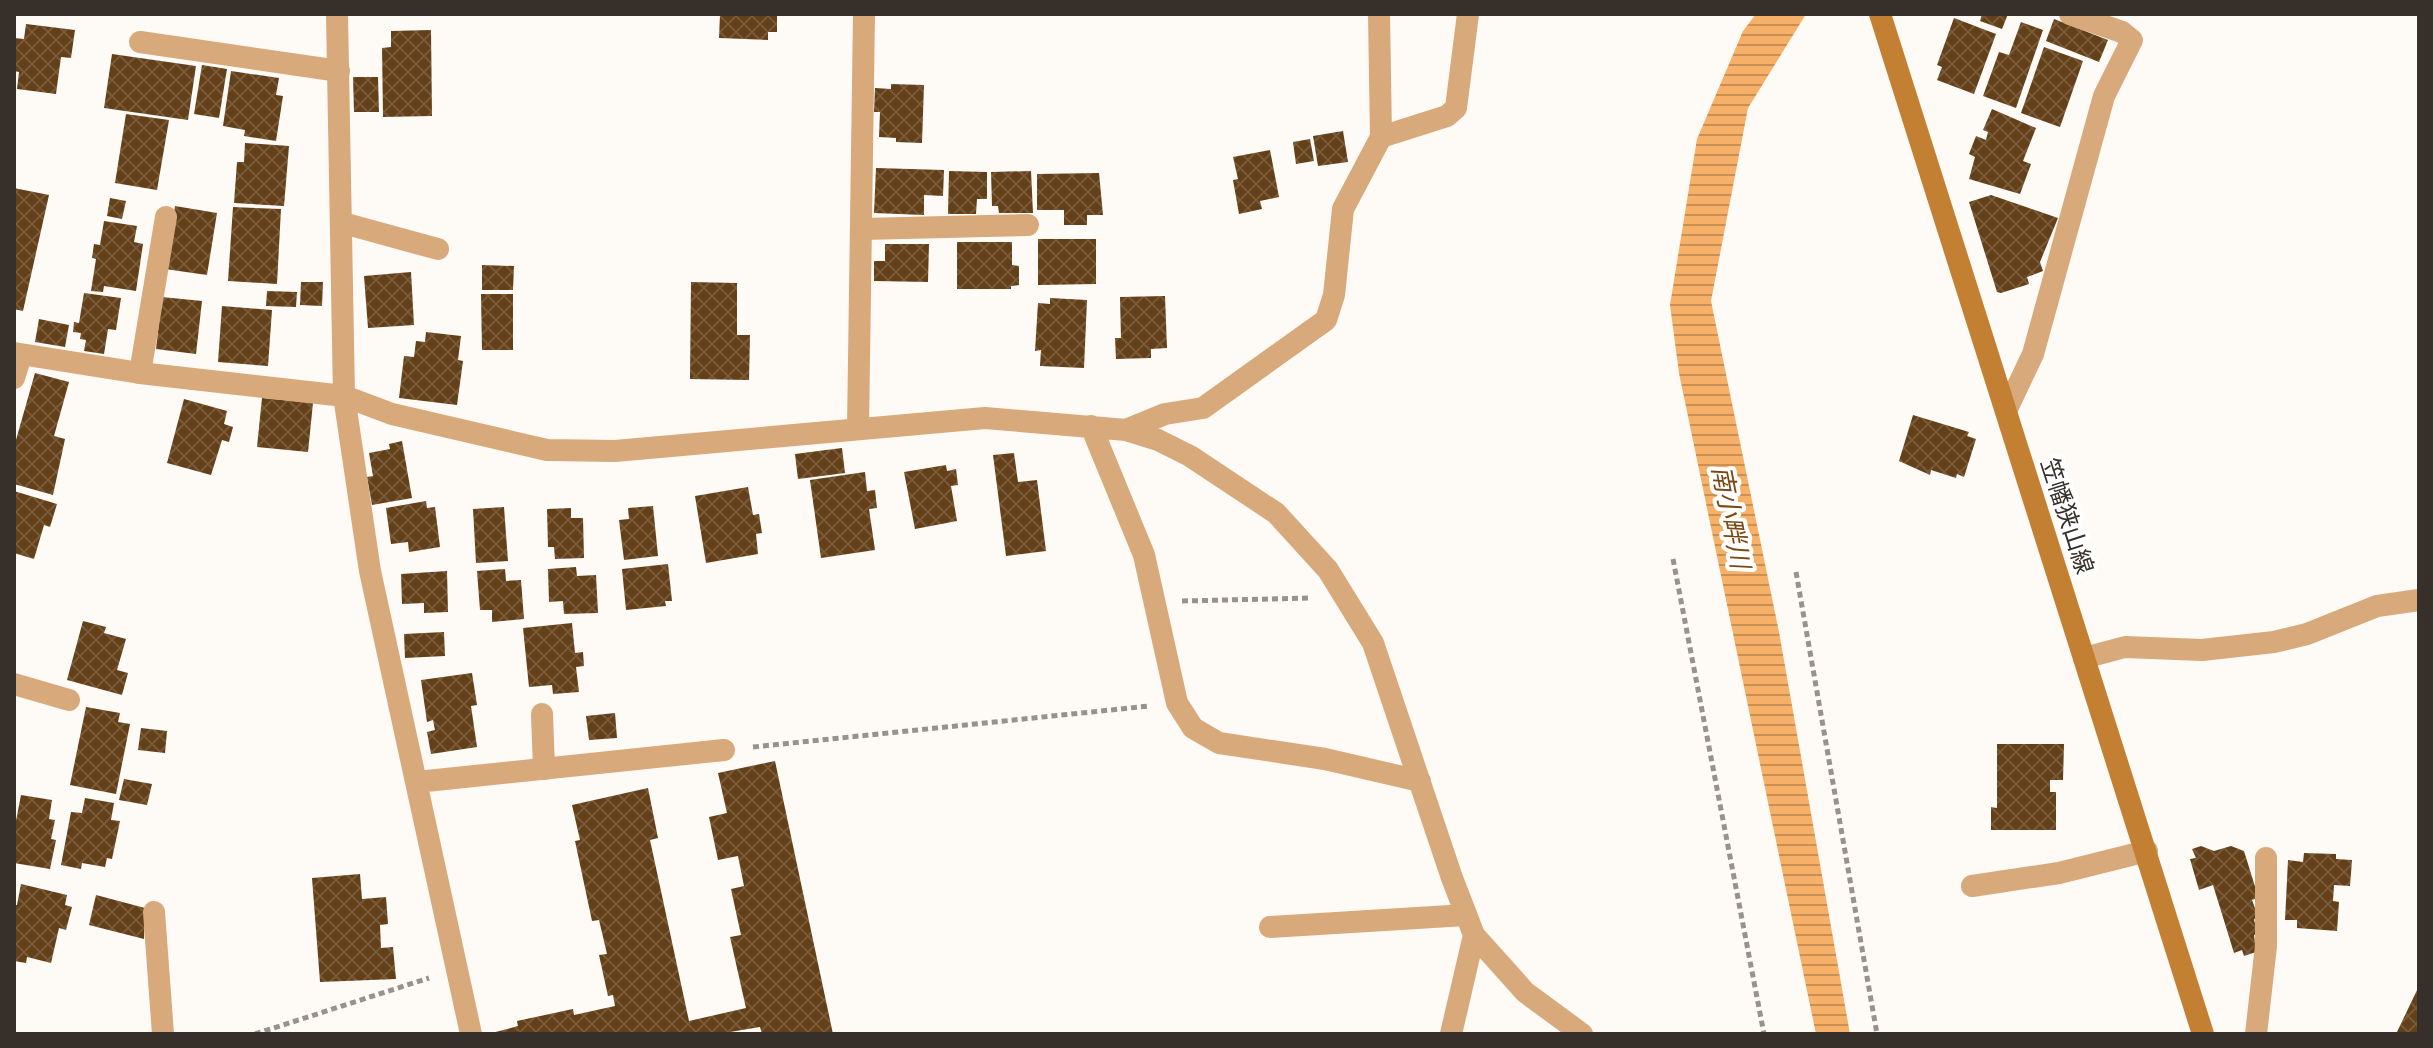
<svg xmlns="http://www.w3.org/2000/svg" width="2433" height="1048" viewBox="0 0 2433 1048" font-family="Barlow,'Noto Sans JP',sans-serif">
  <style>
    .water { fill: url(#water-rules) }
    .building { fill: url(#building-cross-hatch) }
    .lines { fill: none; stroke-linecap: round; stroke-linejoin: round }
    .path { stroke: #98928d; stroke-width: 5; stroke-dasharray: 6 4; stroke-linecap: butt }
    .service { stroke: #d7a97b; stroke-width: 22 }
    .minor { stroke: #d7a97b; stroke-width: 22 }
    .secondary { stroke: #c37f32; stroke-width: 22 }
    .labels { text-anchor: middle; stroke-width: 8; stroke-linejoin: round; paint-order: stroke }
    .street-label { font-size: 24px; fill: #372f29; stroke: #fff }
    .water-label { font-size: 26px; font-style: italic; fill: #784a13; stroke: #fff }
  </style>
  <defs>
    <pattern id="water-rules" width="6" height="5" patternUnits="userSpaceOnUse" patternTransform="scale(2)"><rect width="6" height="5" fill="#f6b067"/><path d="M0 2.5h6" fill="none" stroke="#c89055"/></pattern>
    <pattern id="building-cross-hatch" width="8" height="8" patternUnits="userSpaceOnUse" patternTransform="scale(2)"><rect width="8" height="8" fill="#644019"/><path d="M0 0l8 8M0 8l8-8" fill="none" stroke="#775a3a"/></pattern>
  </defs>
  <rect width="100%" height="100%" fill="#fefaf6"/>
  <path class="water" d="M1756 14H1806L1748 108 1711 301 1779 632 1850 1034H1816L1679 373 1670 305 1697 139 1743 31Z"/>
  <path class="building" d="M720 14H777V32H768V40L719 38Z
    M1982 14H2008L2002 29 1980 21Z
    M1954 18 1996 34 1974 94 1937 80 1942 67 1937 65Z
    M2054 19 2108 40 2099 62 2046 41Z
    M2021 22 2043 30 2016 108 1983 96 1999 52 2009 55Z
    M26 24 75 30 71 58 61 57 56 94 17 89 19 72 14 71V38L24 39Z
    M431 30 432 116 383 117 382 48 391 47V31Z
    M2044 47 2083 61 2060 127 2021 113Z
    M112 54 196 66 188 120 104 108Z
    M202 65 227 69 219 118 194 114Z
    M231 71 279 78 276 95 283 96 276 141 244 136 245 130 223 126Z
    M353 77H378L379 112H354Z
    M891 84 924 85 922 143 896 142V138L879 137 880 112H874L875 88 891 89Z
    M1992 109 2036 128 2023 161 2031 164 2020 194 1969 179 1975 157 1969 154 1976 136 1986 140 1988 132 1983 130Z
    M126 114 169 120 157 190 115 183Z
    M1343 131 1348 162 1318 166 1313 136Z
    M1310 139 1314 161 1296 164 1293 142Z
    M245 143 289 146 284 206 234 203 237 162H244Z
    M1270 150 1279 197 1260 201 1262 209 1239 214 1233 180 1238 179 1233 157Z
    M876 168 944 170 943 196 924 195V215L874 213Z
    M949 171 987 172V199H977L976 214H948Z
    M1031 171 1033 213H999L998 206H992L991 172Z
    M1099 173 1103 215H1087V225H1064V210H1037V174Z
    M14 188 49 195 23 311 14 309Z
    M1991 195 2058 218 2040 262 2043 271 2027 277 2029 284 2001 293 1997 292 1969 202Z
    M110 198 126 201 122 219 107 216Z
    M175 206 217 213 207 275 165 269Z
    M233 207 281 209 277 284 228 281Z
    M104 221 137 226 134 242 143 244 136 291 104 286 103 292 91 291 96 259 92 258 94 244 100 245Z
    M1038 239H1096V284L1038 285Z
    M957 242H1012V265L1019 266V285L1011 286V289H957Z
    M885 244H929L928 282 874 281V261H885Z
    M482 265 514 266 513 290H482Z
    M411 272 414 325 368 328 364 276Z
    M301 282H323L322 306 300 305Z
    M691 282 737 283V335H750L749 380 690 379Z
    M267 291 297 292 296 307 266 306Z
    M84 293 121 298 116 330 108 329 104 354 84 351 86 340 80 339 81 333 73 332 74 322 79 323Z
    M481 294H513V350H482Z
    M1165 296 1167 348 1151 349V358L1116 359 1115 338H1121L1120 297Z
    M162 297 202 301 196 354 156 349Z
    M1050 298 1087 300 1084 368 1040 366 1041 350 1035 351 1038 303 1050 304Z
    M222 306 272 310 268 366 218 362Z
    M39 319 69 325 65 347 35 342Z
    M426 332 461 336 458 360 463 361 457 405 399 398 404 356 414 357 416 341 425 342Z
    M35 373 69 382 54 436 65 439 53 495 14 484V447Z
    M262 398 313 403 308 452 257 447Z
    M184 399 227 411 224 424 233 427 229 442 222 440 211 475 167 463Z
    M1913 415 1969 432 1967 436 1976 439 1964 477 1957 474 1956 478 1931 470 1930 475 1899 461Z
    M402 441 412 498 372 505 367 477 373 476 369 453 390 449 389 444Z
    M842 448 845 473 798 479 795 454Z
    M1014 453 1018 482 1037 480 1046 551 1006 556 993 455Z
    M946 465 947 471 956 469 958 485 951 486 957 521 915 529 904 472Z
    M865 472 867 491 875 490 877 508 869 509 875 550 821 558 810 480Z
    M748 487 753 515 759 514 762 533 756 534 758 554 706 563 695 496Z
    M14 491 57 504 50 527 44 525 34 559 14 553Z
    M426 501 427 508 435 507 440 547 409 552 408 542 391 544 386 508Z
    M653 506 658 556 624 560 619 520 629 519 628 508Z
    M504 507 508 561 476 563 473 509Z
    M571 508V518H583L584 558 555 559 554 547H548L547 509Z
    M668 564 672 601H665L666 606 626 610 622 569Z
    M576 567 577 576 596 575 598 613 564 614 563 601 549 602 548 569Z
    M505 569 506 581 521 580 524 619 492 622V610H480L477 571Z
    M447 571 448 612 424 613V603L402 604 401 574Z
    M83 621 106 627 104 633 126 639 117 670 128 673 122 695 67 680Z
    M572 623 575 653 583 652 584 666 576 667 579 692 553 694 552 685 529 687 523 628Z
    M444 632 445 656 405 658 404 634Z
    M472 673 477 705 471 706 477 747 431 754 427 732 435 730 433 720 427 722 421 680Z
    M86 707 120 713 118 722 130 724 116 794 70 785Z
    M615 713 617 738 589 740 586 716Z
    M141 728 167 731 165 753 138 750Z
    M1997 744H2064L2063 780H2050V792H2056V830H1991V807L1997 808Z
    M775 761 833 1034H762L760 1027 718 1034H488L518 1026 517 1021 573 1009 574 1015 615 1006 613 995 608 996 599 955 607 954 599 920 592 921 575 841 580 840 572 805 648 788 658 838 650 840 689 1021 746 1008 730 937 741 935 731 889 744 886 738 856 718 860 709 817 727 813 718 773Z
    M124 779 152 784 147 805 119 800Z
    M21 795 52 800 49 819 55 820 51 839 56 840 50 869 14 863V831Z
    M85 798 114 803 111 820 120 821 112 859 107 858 105 867 82 863 81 869 61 865 71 812 82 813Z
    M2201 846 2214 851 2231 846 2244 851 2257 893V898L2252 900 2257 914 2254 920 2258 934 2254 935 2256 952 2244 956 2242 950 2234 953 2213 885 2199 890 2190 859 2196 858 2192 849Z
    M2304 853 2336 854V859L2352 860 2350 886 2334 885 2333 901 2339 902 2337 931 2297 928V920H2285L2288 860 2303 862Z
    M360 874 362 899 386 897 388 924 380 925 381 948 393 947 396 979 320 982 312 878Z
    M21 884 67 895 65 905 72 907 66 930 59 928 51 963 27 957 26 963 14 961V905H17Z
    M96 895 145 908 144 939 89 925Z
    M2419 986V1034H2396Z"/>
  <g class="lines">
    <path class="path" d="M1673 559 1764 1034
      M1796 572 1877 1034
      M1182 601 1312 598
      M753 747 1149 706
      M255 1034 429 978"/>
    <path class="service" d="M140 42 339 71
      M1381 137 1447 116 1456 108 1468 14
      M343 223 438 249
      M863 229 1028 225
      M140 373 166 217
      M14 378 21 356
      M2084 658 2125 647 2202 650 2274 642 2307 634 2377 606 2419 600
      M14 684 69 700
      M542 714 544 769
      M1972 886 2059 873 2147 851
      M154 912 163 1034
      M1270 927 1466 915
      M2256 1034 2266 946V858"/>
    <path class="minor" d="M337 14 344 396 370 571 471 1034
      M14 353 140 373 344 396 392 414 547 450 615 451 985 418 1126 430 1158 440 1190 456 1276 513 1328 570 1373 643 1452 878 1474 935 1525 992 1582 1034
      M2006 411 2033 354 2104 96 2132 40 2122 32 2070 14
      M1091 426 1144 555 1177 703 1193 728 1219 743 1325 759 1420 781
      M858 429 864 14
      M1126 430 1165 414 1203 408 1326 320 1334 295 1343 209 1381 137 1379 14
      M417 782 724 750
      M1451 1034 1474 935"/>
    <path class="secondary" d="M1880 14 2203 1034"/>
  </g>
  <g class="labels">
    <g class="street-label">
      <text transform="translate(2067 516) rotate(72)" y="8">笠幡狭山線</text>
    </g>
    <g class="water-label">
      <text transform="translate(1731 517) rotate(79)" y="9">南小畔川</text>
    </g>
  </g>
  <rect width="2433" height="1048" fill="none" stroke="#372f29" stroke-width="32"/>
</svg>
